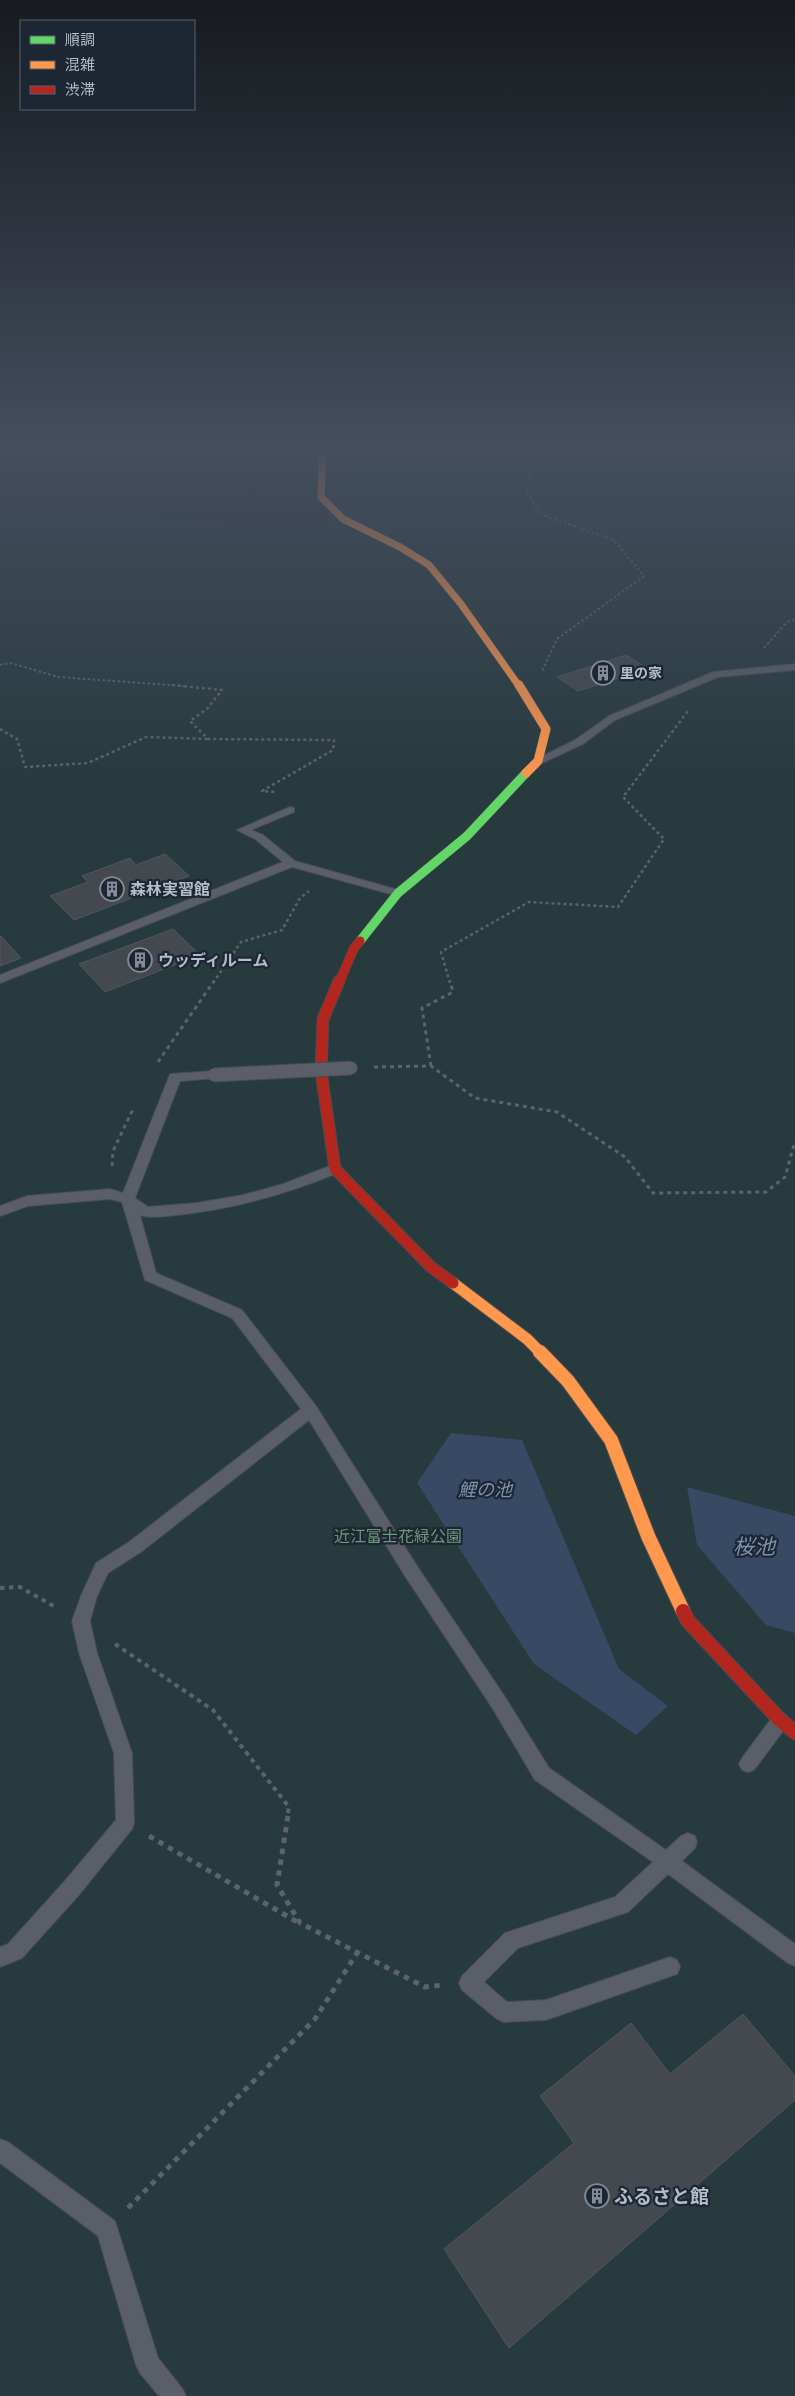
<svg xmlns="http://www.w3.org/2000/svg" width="795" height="2396" viewBox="0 0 795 2396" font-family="Manrope,'Noto Sans JP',sans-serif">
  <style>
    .green { fill: #273a3e }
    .water { fill: #384963 }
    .building { fill: #444950; stroke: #52575f }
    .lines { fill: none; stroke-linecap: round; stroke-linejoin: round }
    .lane-casing { stroke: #484c53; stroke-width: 2 }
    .fast-casing { stroke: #484c53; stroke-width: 10 }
    .slow-far3-casing { stroke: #484c53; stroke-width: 8 }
    .slow-far2-casing { stroke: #484c53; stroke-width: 10 }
    .slow-far1-casing { stroke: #484c53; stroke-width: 13 }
    .slow-casing { stroke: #484c53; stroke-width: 16 }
    .jam-far2-casing { stroke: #484c53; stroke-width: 10 }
    .jam-far1-casing { stroke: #484c53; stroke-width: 13 }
    .jam-casing { stroke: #484c53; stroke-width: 16 }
    .path-far4 { stroke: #5d636a; stroke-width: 2; stroke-dasharray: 2.5 2.5; stroke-linecap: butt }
    .path-far3 { stroke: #5d636a; stroke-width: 2.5; stroke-dasharray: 3 3; stroke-linecap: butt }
    .path-far2 { stroke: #5d636a; stroke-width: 3; stroke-dasharray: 4 4; stroke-linecap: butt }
    .path-far1 { stroke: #5d636a; stroke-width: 4; stroke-dasharray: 4.5 4.5; stroke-linecap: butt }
    .path { stroke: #5d636a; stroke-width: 5; stroke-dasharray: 5.5 5.5; stroke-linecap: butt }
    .lane { fill: #5a5e66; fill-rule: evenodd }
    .fast { stroke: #63d668; stroke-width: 9 }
    .slow-far3 { stroke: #ff974d; stroke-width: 7 }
    .slow-far2 { stroke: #ff974d; stroke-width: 9 }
    .slow-far1 { stroke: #ff974d; stroke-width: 11 }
    .slow { stroke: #ff974d; stroke-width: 14 }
    .jam-far2 { stroke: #b3261e; stroke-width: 9 }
    .jam-far1 { stroke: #b3261e; stroke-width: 11 }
    .jam { stroke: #b3261e; stroke-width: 14 }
    .lane-bridge-casing { stroke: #484c53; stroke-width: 15; stroke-linecap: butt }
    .lane-bridge { stroke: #5a5e66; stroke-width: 13 }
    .labels { text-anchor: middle; stroke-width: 4.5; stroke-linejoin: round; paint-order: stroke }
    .far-poi-label { font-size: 14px; font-weight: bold; fill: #b4bcc9; stroke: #1d2633; text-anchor: start }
    .poi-label { font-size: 16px; font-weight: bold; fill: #b4bcc9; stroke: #1d2633; text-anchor: start }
    .park-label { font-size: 16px; fill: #6b9a76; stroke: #1d2633 }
    .water-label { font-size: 18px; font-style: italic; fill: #7c92b1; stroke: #1d2633 }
    .near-poi-label { font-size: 19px; font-weight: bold; fill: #b4bcc9; stroke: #1d2633; text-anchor: start }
    .near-water-label { font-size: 21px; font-style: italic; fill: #7c92b1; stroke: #1d2633 }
  </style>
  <rect width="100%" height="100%" fill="#2a3038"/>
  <path class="green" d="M349 448H795V2396H0V507L322 527 350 457Z"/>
  <path class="water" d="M451 1433 522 1440 619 1669 668 1706 636 1735 534 1664 417 1483Z
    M687 1487 795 1516V1633L766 1625 697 1545Z"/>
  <path class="building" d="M626 655 648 669 578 691 557 677Z
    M165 854 189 876 74 920 50 896 88 882 82 876 130 858 136 865Z
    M173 929 200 955 105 992 79 964Z
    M0 936H1L21 958 0 966Z
    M743 2014 795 2076V2100L509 2348 444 2249 574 2143 540 2096 631 2023 670 2074Z"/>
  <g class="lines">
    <g class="lane-casing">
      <path id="lane" d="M795 664V670L718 677 615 720 583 744 542 763H534L533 761 575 740 609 716 713 672Z
        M290 807 294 808V812L251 830 263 835 295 861 402 891V895H394L292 867 0 983V975L283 862 255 839 237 830Z
        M214 1071 219 1072 220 1075 219 1078 180 1081 135 1198 148 1207 196 1203 243 1195 283 1184 335 1164 342 1169 340 1172C287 1194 234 1209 177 1215 166 1216 150 1219 140 1215L156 1273 242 1310 316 1406 417 1566 505 1697 549 1768 666 1850 681 1836 688 1833 695 1836 697 1842 695 1848 682 1861 795 1944V1966L788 1963 668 1874 628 1912 518 1948 484 1982 507 2002 546 2000 670 1957 677 1960 680 1967 677 1974 546 2020 504 2022 497 2019 462 1990 459 1983 462 1976 505 1933 615 1897 653 1862 535 1780 493 1709 405 1576 309 1420 141 1552 108 1573 97 1596 90 1621 97 1653 132 1753 134 1823 132 1829 78 1896 22 1958 0 1967V1947L8 1944 64 1882 116 1820 114 1753 79 1653 72 1621 81 1596 96 1563 129 1542 301 1409 232 1318 145 1280 122 1202 110 1199 28 1206 0 1216V1206L27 1196 110 1189 123 1193 170 1074Z
        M780 1713 786 1715 789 1721 786 1727 754 1770 748 1772 742 1770 739 1764 742 1758 774 1715Z
        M0 2139 8 2142 115 2221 158 2358 182 2388 186 2396H159L140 2373 136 2365 98 2236 0 2163Z"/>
    </g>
    <g class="fast-casing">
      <path id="fast" d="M360 941 398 893 467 836 526 773"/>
    </g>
    <g class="slow-far3-casing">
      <path id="slow-far3" d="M323 448 321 497 343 519 400 547 429 565 461 604 519 686"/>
    </g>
    <g class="slow-far2-casing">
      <path id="slow-far2" d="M519 685 546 729 538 761 526 773"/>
    </g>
    <g class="slow-far1-casing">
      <path id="slow-far1" d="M453 1283 527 1339 541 1353"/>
    </g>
    <g class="slow-casing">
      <path id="slow" d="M540 1352 568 1381 611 1440 648 1536 683 1611"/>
    </g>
    <g class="jam-far2-casing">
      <path id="jam-far2" d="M339 983 354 948 360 941"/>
    </g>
    <g class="jam-far1-casing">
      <path id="jam-far1" d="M339 981 323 1019 321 1071 335 1169 431 1267 453 1283"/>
    </g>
    <g class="jam-casing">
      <path id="jam" d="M683 1611 688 1621 780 1720 795 1732"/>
    </g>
    <path class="path-far4" d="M533 448 527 492 540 514 614 540 644 576 557 639 542 671
      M764 648 787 622 795 619
      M0 665 11 663 58 677 184 686"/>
    <path class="path-far3" d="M172 685 222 690 207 709 190 721 208 739 334 740 333 750 262 791 276 792
      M0 729 17 739 25 767 88 763 146 737 208 739
      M213 983 241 942 282 930 300 898 309 891
      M450 983 441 952 529 902 618 907 664 839 623 797 688 711"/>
    <path class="path-far2" d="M158 1062 214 981
      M431 1066 422 1008 453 992 450 981
      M374 1067 431 1066 475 1098 557 1112 625 1157 653 1193 766 1192 785 1177 795 1141
      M112 1166 113 1151 134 1107"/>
    <path class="path-far1" d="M0 1588 20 1587 57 1608
      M115 1644 213 1710 289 1807 287 1817"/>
    <path class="path" d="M288 1816 277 1885 300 1923 425 1987 443 1985
      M149 1836 299 1923
      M128 2208 315 2019 357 1953"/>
    <use href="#lane" class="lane"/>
    <use href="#fast" class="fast"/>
    <use href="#slow-far3" class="slow-far3"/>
    <use href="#slow-far2" class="slow-far2"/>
    <use href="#slow-far1" class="slow-far1"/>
    <use href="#slow" class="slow"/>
    <use href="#jam-far2" class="jam-far2"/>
    <use href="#jam-far1" class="jam-far1"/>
    <use href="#jam" class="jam"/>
    <g class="lane-bridge-casing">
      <path id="lane-bridge" d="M214 1075 351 1068"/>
    </g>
    <use href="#lane-bridge" class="lane-bridge"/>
  </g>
  <linearGradient id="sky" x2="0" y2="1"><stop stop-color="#171a1f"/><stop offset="0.57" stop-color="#444e5e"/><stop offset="1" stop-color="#444e5e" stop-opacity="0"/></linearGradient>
  <rect width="795" height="783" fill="url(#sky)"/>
  <defs>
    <g id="building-ring" transform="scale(1.25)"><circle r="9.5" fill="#1d2633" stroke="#848b96" stroke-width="1.5"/><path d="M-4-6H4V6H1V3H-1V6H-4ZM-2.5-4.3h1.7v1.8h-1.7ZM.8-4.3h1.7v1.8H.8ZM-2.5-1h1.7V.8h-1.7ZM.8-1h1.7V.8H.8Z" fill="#848b96"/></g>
  </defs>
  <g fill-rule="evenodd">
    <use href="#building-ring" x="603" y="673"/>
    <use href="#building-ring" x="112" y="889"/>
    <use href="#building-ring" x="140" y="960"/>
    <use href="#building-ring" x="597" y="2196"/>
  </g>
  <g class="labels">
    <g class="far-poi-label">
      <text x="620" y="678">里の家</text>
    </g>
    <g class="poi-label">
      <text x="130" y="895">森林実習館</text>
      <text x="158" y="966">ウッディルーム</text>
    </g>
    <g class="park-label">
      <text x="398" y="1542">近江富士花緑公園</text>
    </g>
    <g class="water-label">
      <text x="485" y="1496">鯉の池</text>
    </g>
    <g class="near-poi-label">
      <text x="614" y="2203">ふるさと館</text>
    </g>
    <g class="near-water-label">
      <text x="754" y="1554">桜池</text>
    </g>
  </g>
  <rect x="20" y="20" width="175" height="90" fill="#1d2633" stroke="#59626f"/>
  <rect x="30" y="36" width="25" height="8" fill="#63d668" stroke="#59626f"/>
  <text x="65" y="45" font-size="15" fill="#b4bcc9">順調</text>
  <rect x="30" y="61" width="25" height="8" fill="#ff974d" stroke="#59626f"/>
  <text x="65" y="70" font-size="15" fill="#b4bcc9">混雑</text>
  <rect x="30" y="86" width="25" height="8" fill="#b3261e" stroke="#59626f"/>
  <text x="65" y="95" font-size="15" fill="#b4bcc9">渋滞</text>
</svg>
